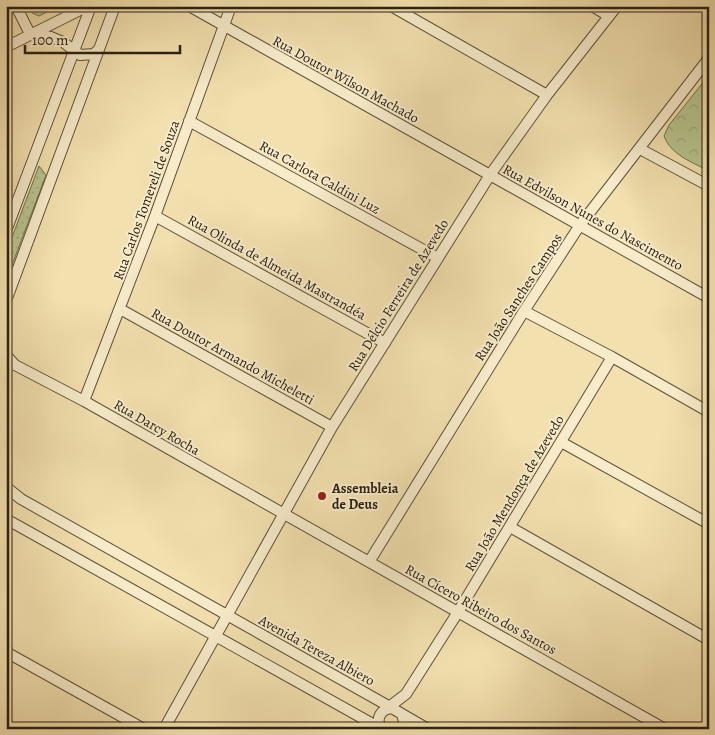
<svg xmlns="http://www.w3.org/2000/svg" width="715" height="735" viewBox="0 0 715 735" font-family="Alegreya,serif">
  <style>
    .grass { fill: url(#grass-dots); stroke: #717250 }
    .forest { fill: url(#forest-crowns); stroke: #717250 }
    .lines { fill: none; stroke-linecap: round; stroke-linejoin: round }
    .minor-casing { stroke: #5d513a; stroke-width: 12 }
    .minor { stroke: #f7ebca; stroke-width: 10 }
    .poi-dot { fill: #8f2418; stroke: #f7ebca; stroke-width: 2 }
    .labels { text-anchor: middle; stroke-width: 4; stroke-linejoin: round; paint-order: stroke }
    .street-label { font-size: 14px; fill: #2b2113; stroke: #f7ebca }
    .poi-label { font-size: 14px; font-weight: bold; fill: #2b2113; stroke: #f7ebca; text-anchor: start }
  </style>
  <defs>
    <pattern id="grass-dots" width="8" height="8" patternUnits="userSpaceOnUse" patternTransform="scale(1.25)"><rect width="8" height="8" fill="#b7c38d"/><path d="M2 2h.1M6 6h.1" fill="none" stroke="#9ea779" stroke-width="1.8" stroke-linecap="round"/></pattern>
    <pattern id="forest-crowns" width="20" height="18" patternUnits="userSpaceOnUse" patternTransform="scale(1.25)"><rect width="20" height="18" fill="#b7c38d"/><path d="M2 6a3 3 0 1 1 6 0M12 15a3 3 0 1 1 6 0" fill="none" stroke="#9ea779"/></pattern>
  </defs>
  <rect width="100%" height="100%" fill="#f2e0ae"/>
  <filter id="stains"><feTurbulence type="fractalNoise" baseFrequency=".004" numOctaves="4"/><feColorMatrix values="0 0 0 0 .2 0 0 0 0 .09 0 0 0 0 .02 0 0 0 .5 -.17"/></filter>
  <radialGradient id="worn" r=".72"><stop offset=".6" stop-color="#630" stop-opacity="0"/><stop offset="1" stop-color="#630" stop-opacity=".3"/></radialGradient>
  <path class="grass" d="M39 166 46 175 6 281V253Z"/>
  <path class="forest" d="M29 6H59L39 16 32 13Z
    M709 75V171C692 162 671 155 664 136L669 125Z"/>
  <g class="lines">
    <g class="minor-casing">
      <path id="minor" d="M16 6 30 34
        M189 6 709 298
        M391 6 547 95
        M592 6 609 16
        M31 34 51 37 63 42 80 55 94 54 99 49
        M6 47 88 6
        M189 121 438 258
        M640 149 709 186
        M155 216 385 343
        M6 231 91 6
        M6 301 115 6
        M120 309 332 427
        M524 311 612 357 709 412
        M6 355 15 365 84 401 665 729
        M84 401 155 216 231 6
        M561 442 709 524
        M6 487 21 499 392 708
        M6 519 380 728
        M510 527 709 640
        M369 562 524 311 580 225 709 58
        M6 652 144 729
        M385 710 406 694 458 612 612 357
        M402 714 428 729
        M164 729 332 427 438 258 490 175 547 95 617 6
        M381 729C375 718 381 709 392 708L402 714 404 722 402 729"/>
    </g>
    <use href="#minor" class="minor"/>
  </g>
  <circle class="poi-dot" cx="322" cy="496" r="5"/>
  <g class="labels">
    <g class="street-label">
      <text transform="translate(346 79) rotate(29)" y="5">Rua Doutor Wilson Machado</text>
      <text transform="translate(320 177) rotate(29)" y="5">Rua Carlota Caldini Luz</text>
      <text transform="translate(146 200) rotate(-70)" y="5">Rua Carlos Tomereli de Souza</text>
      <text transform="translate(593 217) rotate(29)" y="5">Rua Edvilson Nunes do Nascimento</text>
      <text transform="translate(277 267) rotate(29)" y="5">Rua Olinda de Almeida Mastrandéa</text>
      <text transform="translate(398 295) rotate(-58)" y="5">Rua Délcio Ferreira de Azevedo</text>
      <text transform="translate(518 297) rotate(-57)" y="5">Rua João Sanches Campos</text>
      <text transform="translate(233 356) rotate(29)" y="5">Rua Doutor Armando Micheletti</text>
      <text transform="translate(157 427) rotate(30)" y="5">Rua Darcy Rocha</text>
      <text transform="translate(514 493) rotate(-59)" y="5">Rua João Mendonça de Azevedo</text>
      <text transform="translate(481 609) rotate(29)" y="5">Rua Cícero Ribeiro dos Santos</text>
      <text transform="translate(317 650) rotate(29)" y="5">Avenida Tereza Albiero</text>
    </g>
    <g class="poi-label">
      <text x="332" y="493">Assembleia<tspan x="332" dy="16">de Deus</tspan></text>
    </g>
  </g>
  <rect width="715" height="735" fill="none" stroke="#f2e0ae" stroke-width="25"/>
  <rect x="8" y="8" width="700" height="720" fill="none" stroke="#2b2113" stroke-width="2.5"/>
  <rect x="12" y="12" width="690" height="710" fill="none" stroke="#2b2113"/>
  <path d="M25 45v8h155v-8" fill="none" stroke="#2b2113" stroke-width="2.5"/>
  <text x="32" y="45" font-size="15" fill="#2b2113" stroke="#f7ebca" stroke-width="4" paint-order="stroke">100 m</text>
  <rect width="100%" height="100%" filter="url(#stains)"/>
  <rect width="100%" height="100%" fill="url(#worn)"/>
</svg>
